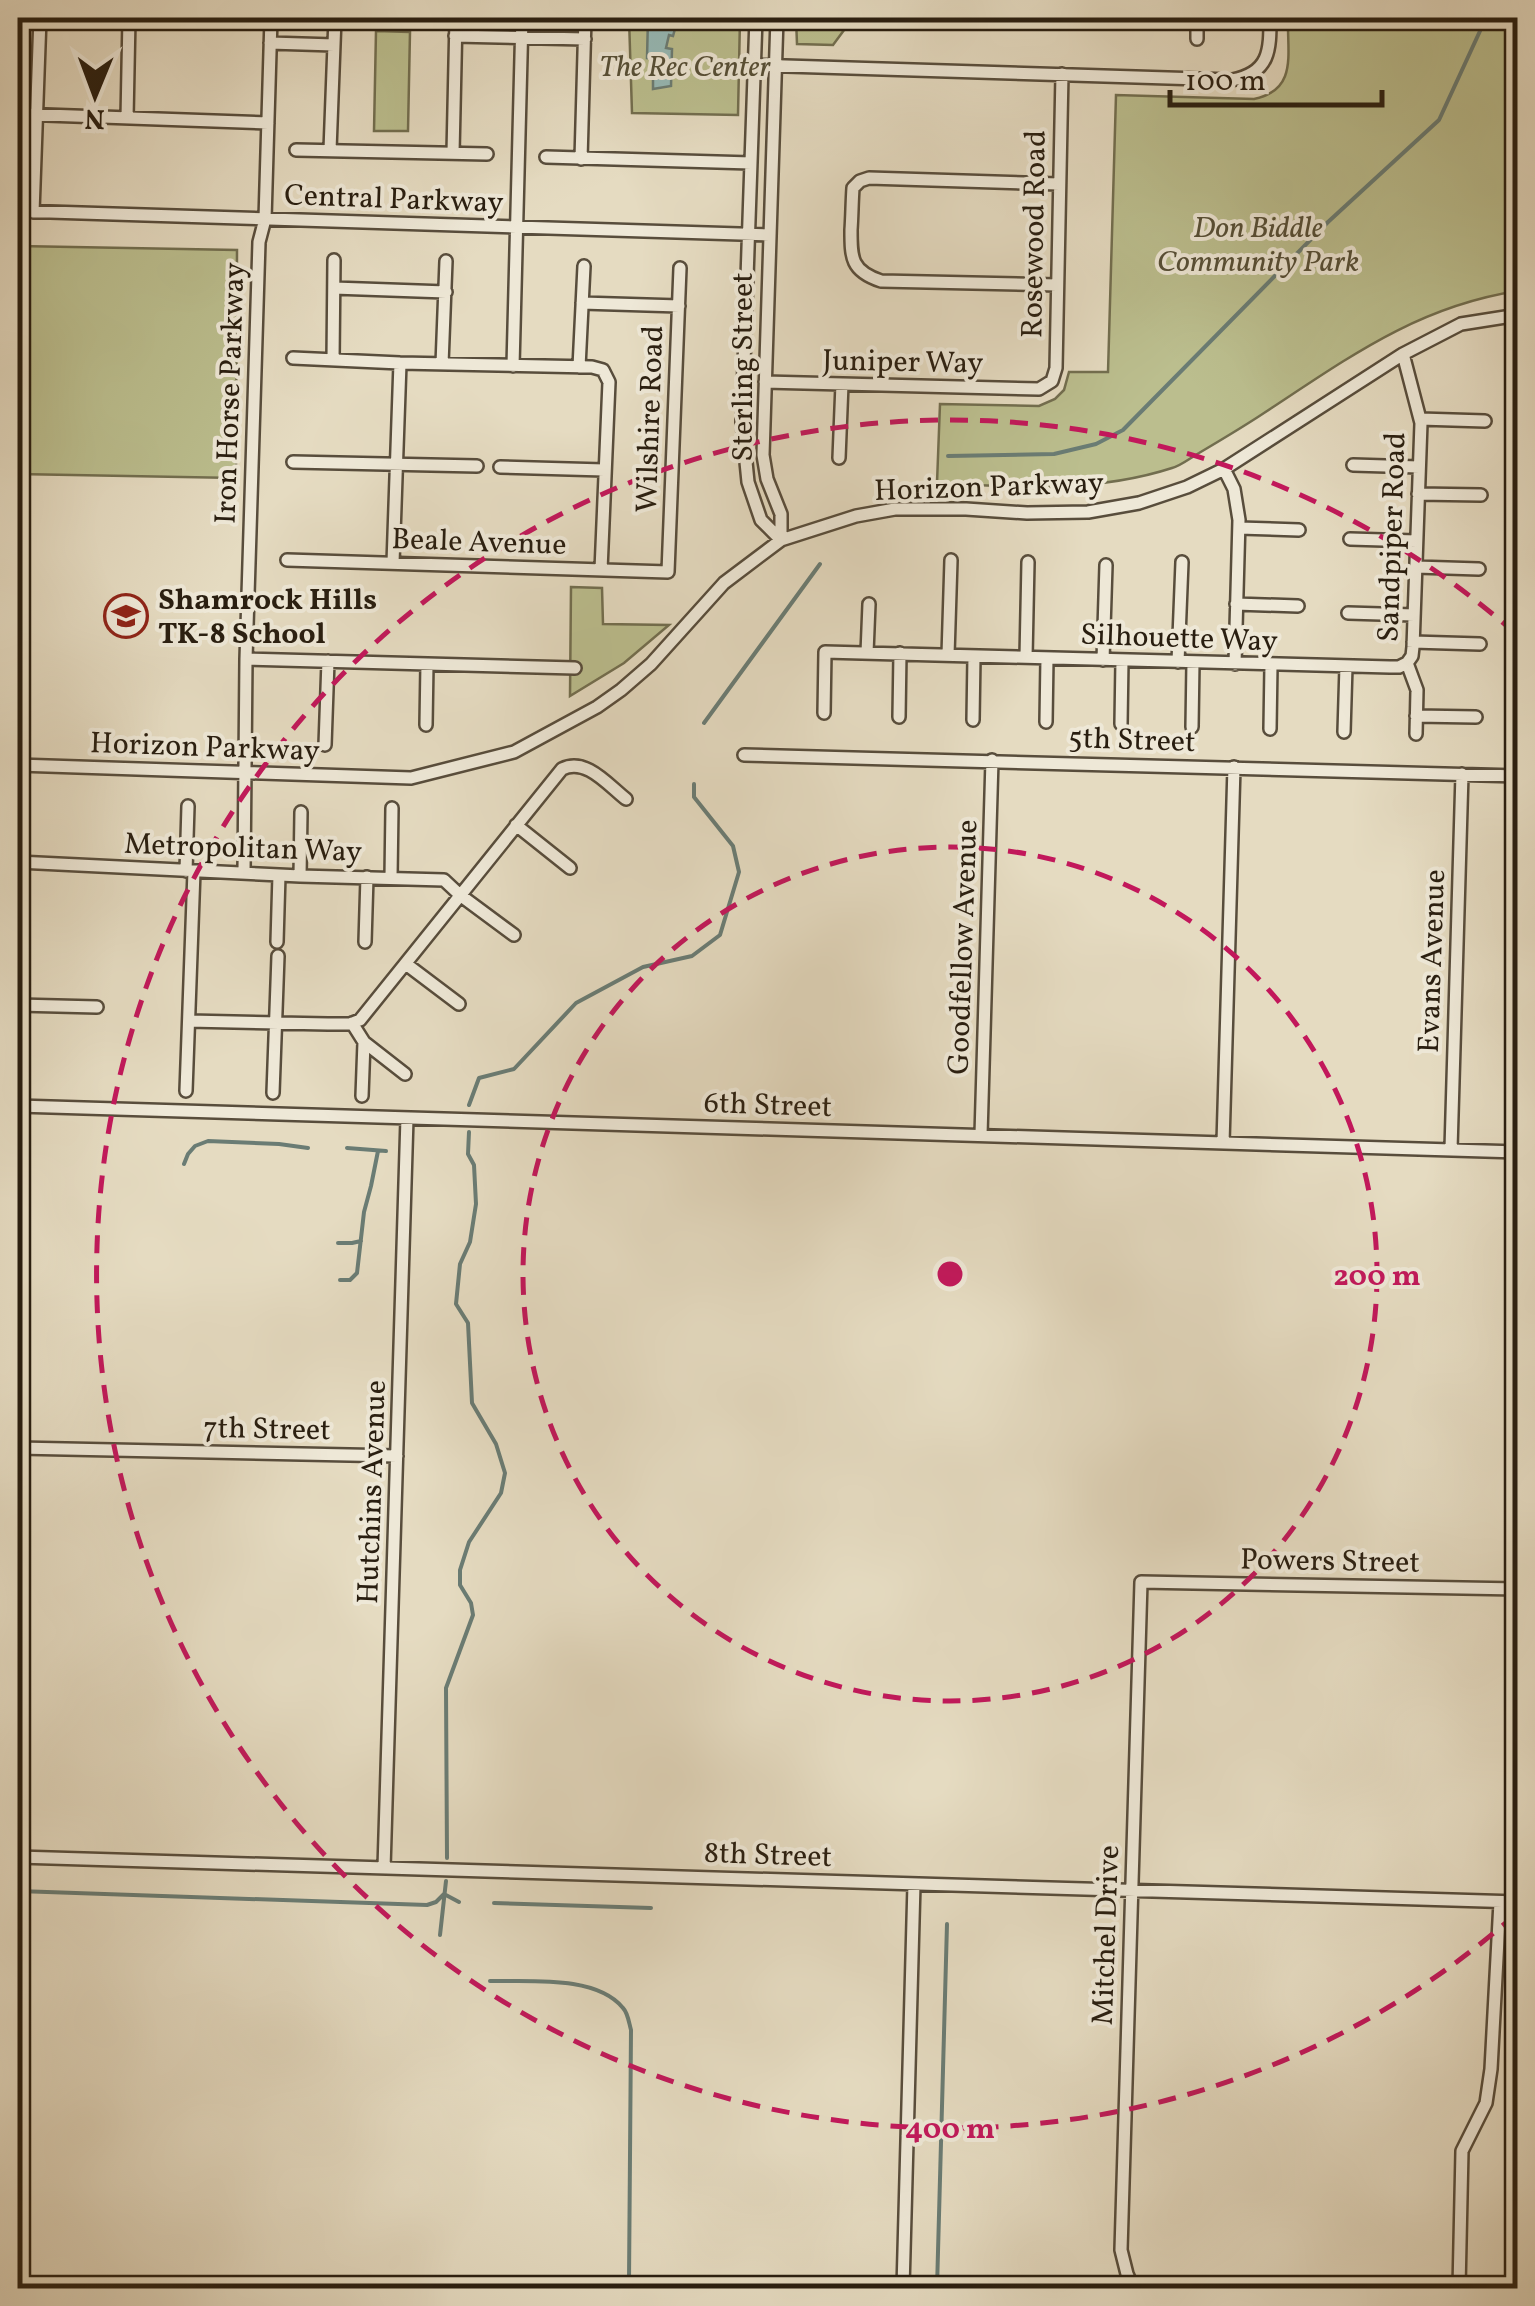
<svg xmlns="http://www.w3.org/2000/svg" width="1535" height="2306" viewBox="0 0 1535 2306" font-family="Vollkorn,serif">
  <style>
    .green { fill: #bbbe8e; stroke: #726e4f; stroke-width: 2.5 }
    .water { fill: #96bab7; stroke: #6a7c74; stroke-width: 2.5 }
    .lines { fill: none; stroke-linecap: round; stroke-linejoin: round }
    .stream { stroke: #6a7c74; stroke-width: 4 }
    .minor-casing { stroke: #584d3c; stroke-width: 16 }
    .minor { stroke: #eee8d7; stroke-width: 11 }
    .ring { fill: none; stroke: #c2185b; stroke-width: 5; stroke-dasharray: 18 12 }
    .labels { text-anchor: middle; stroke-width: 8; stroke-linejoin: round; paint-order: stroke }
    .park-label { font-size: 30px; font-style: italic; fill: #554e36; stroke: #eee8d7 }
    .street-label { font-size: 30px; fill: #291e10; stroke: #eee8d7 }
    .poi-label { font-size: 30px; font-weight: bold; fill: #291e10; stroke: #eee8d7; text-anchor: start }
    .centre { fill: #c2185b; stroke: #eee8d7; stroke-width: 5 }
    .ring-label { font-size: 30px; text-anchor: middle; font-weight: bold; fill: #c2185b; stroke: #eee8d7; stroke-width: 8; stroke-linejoin: round; paint-order: stroke }
  </style>
  <rect width="100%" height="100%" fill="#e5dbc1"/>
  <filter id="stains"><feTurbulence type="fractalNoise" baseFrequency=".002" numOctaves="4"/><feColorMatrix values="0 0 0 0 .2 0 0 0 0 .09 0 0 0 0 .02 0 0 0 .5 -.17"/></filter>
  <radialGradient id="worn" r=".72"><stop offset=".6" stop-color="#630" stop-opacity="0"/><stop offset="1" stop-color="#630" stop-opacity=".3"/></radialGradient>
  <path class="green" d="M629 18H740L738 115 632 113Z
    M796 18H840L850 22 833 45 797 44Z
    M1288 18H1517V291C1416 307 1348 358 1264 413 1243 427 1221 440 1199 453 1190 458 1182 465 1172 468 1095 493 1016 487 937 483L940 404 1039 406 1055 399 1064 390 1069 372H1108L1116 95 1254 99C1298 90 1287 54 1288 18Z
    M376 31 410 32 408 131H374Z
    M18 246 237 250 236 478 18 474Z
    M571 587 602 588 603 624 669 625 624 663 570 696Z"/>
  <path class="water" d="M648 18H678L673 36 669 35 666 48 672 49 671 86 653 89V69L664 70V59L647 58Z"/>
  <g class="lines">
    <path class="stream" d="M948 456 1054 454 1096 444 1123 430 1328 222 1439 120 1486 18
      M704 723 820 564
      M469 1105 479 1078 514 1069 576 1003 643 967 692 956 720 935 739 872 733 846 694 797V784
      M347 1148 386 1151
      M184 1164 188 1154 195 1146 208 1141 279 1144 308 1148
      M338 1243H352L361 1241
      M340 1280H350L357 1273 364 1212 371 1186 378 1151
      M447 1858 446 1688 473 1615 471 1603 460 1585V1570L469 1542 501 1493 505 1473 496 1444 472 1403 468 1323 456 1304 460 1264 470 1242 476 1204 474 1165 468 1154 469 1132
      M18 1891 427 1905 436 1902 444 1894
      M444 1894 459 1902
      M494 1903 651 1908
      M440 1935 446 1881
      M490 1981C529 1982 596 1975 623 2008 628 2013 629 2023 631 2030L629 2281 623 2288
      M937 2288 947 1924"/>
    <g class="minor-casing">
      <path id="minor" d="M756 18 742 422 748 482 761 520 781 540
        M777 18 763 455 767 479 781 514V540
        M455 36 585 39
        M1197 39V18
        M270 43 334 45
        M755 65 1232 80C1270 73 1270 50 1270 18
        M18 114 268 123
        M127 118 129 18
        M296 150 487 154
        M330 150 335 18
        M453 153 456 18
        M546 157 751 163
        M581 159 585 18
        M18 211 769 235
        M33 212 40 18
        M1057 285 881 281C851 271 851 258 851 230 852 216 852 202 853 188L860 181 869 178 1059 184
        M334 288 446 292
        M582 303 679 306
        M1403 354 1421 423 1413 647 1412 656 1407 663
        M293 358 400 363 592 367 603 370 609 382 601 570
        M333 360 334 260
        M442 364 446 261
        M513 366 522 18
        M579 367 584 266
        M765 382 1039 389 1052 381 1056 368 1062 74
        M1420 419 1485 421
        M839 458 842 384
        M293 462 477 466
        M1353 465 1419 467
        M500 467 604 470
        M1224 469 1234 489 1239 520 1235 664
        M1418 494 1481 495
        M1239 528 1299 530
        M1350 539 1416 541
        M287 560 668 572 680 268
        M393 563 400 363
        M1416 567 1479 569
        M1236 604 1298 606
        M1348 613 1414 615
        M1413 642 1480 644
        M867 653 869 604
        M948 655 951 560
        M1026 657 1028 562
        M246 659 575 668
        M1103 660 1106 565
        M1178 662 1182 562
        M1407 663 1417 690 1416 734
        M1514 685H1518
        M824 713 825 652 1390 667H1399L1407 663
        M1416 716 1476 717
        M899 717 900 653
        M973 720 974 656
        M1046 722 1047 658
        M1121 724 1122 660
        M426 725 427 664
        M1192 727 1193 662
        M1270 729 1271 665
        M1344 732 1346 666
        M325 745 328 661
        M744 755 1518 776
        M18 765 411 778 514 752 597 707 621 690 651 664 724 583 781 540 856 516 895 509H966L1027 513 1088 512 1139 503 1187 487 1224 469 1403 354 1461 324 1518 315
        M516 825 570 868
        M18 862 300 876 444 880 460 895 514 935
        M186 871 188 806
        M244 873 246 659 259 242 265 219 271 18
        M300 876 301 812
        M391 877 392 808
        M277 942 279 875
        M365 942 367 877
        M406 964 459 1004
        M18 1005 97 1007
        M189 1021 328 1024H350L360 1020 562 769C586 757 608 785 626 799
        M352 1023 364 1042 405 1074
        M186 1091 194 871
        M273 1093 278 956
        M362 1096 364 1042
        M18 1106 1518 1152
        M981 1135 992 760
        M1223 1143 1234 767
        M1451 1149 1462 774
        M18 1448 397 1456
        M18 1857 1518 1902
        M384 1868 407 1118
        M903 2288 914 1884
        M1133 2288 1127 2274 1121 2250 1141 1582 1518 1589
        M1459 2288 1462 2151 1486 2103 1491 2069 1500 1902"/>
    </g>
    <use href="#minor" class="minor"/>
  </g>
  <g class="ring">
    <circle cx="950" cy="1274" r="427"/>
    <path d="M1516 1914A854 854 0 1 1 1516 634"/>
  </g>
  <defs>
    <g id="school-ring" transform="scale(2.25)"><circle r="9.5" fill="#eee8d7" stroke="#8f2418" stroke-width="1.5"/><path d="M0-5L7-2L0 1L-7-2ZM-4 1L0 2.5L4 1V4Q0 6-4 4Z" fill="#8f2418"/></g>
  </defs>
  <g fill-rule="evenodd">
    <use href="#school-ring" x="126" y="616"/>
  </g>
  <g class="labels">
    <g class="park-label">
      <text x="685" y="76">The Rec Center</text>
      <text x="1258" y="237">Don Biddle<tspan x="1258" dy="34">Community Park</tspan></text>
    </g>
    <g class="street-label">
      <text transform="translate(394 198) rotate(2)" y="10">Central Parkway</text>
      <text transform="translate(1033 234) rotate(-89)" y="10">Rosewood Road</text>
      <text transform="translate(903 361) rotate(1)" y="10">Juniper Way</text>
      <text transform="translate(742 367) rotate(-90)" y="10">Sterling Street</text>
      <text transform="translate(229 393) rotate(-88)" y="10">Iron Horse Parkway</text>
      <text transform="translate(649 419) rotate(-88)" y="10">Wilshire Road</text>
      <text transform="translate(989 486) rotate(-2)" y="10">Horizon Parkway</text>
      <text transform="translate(1391 537) rotate(-88)" y="10">Sandpiper Road</text>
      <text transform="translate(479 541) rotate(2)" y="10">Beale Avenue</text>
      <text transform="translate(1179 637) rotate(2)" y="10">Silhouette Way</text>
      <text transform="translate(1132 739) rotate(2)" y="10">5th Street</text>
      <text transform="translate(205 746) rotate(2)" y="10">Horizon Parkway</text>
      <text transform="translate(243 847) rotate(2)" y="10">Metropolitan Way</text>
      <text transform="translate(962 947) rotate(-88)" y="10">Goodfellow Avenue</text>
      <text transform="translate(1431 961) rotate(-88)" y="10">Evans Avenue</text>
      <text transform="translate(768 1104) rotate(2)" y="10">6th Street</text>
      <text transform="translate(267 1428) rotate(1)" y="10">7th Street</text>
      <text transform="translate(371 1492) rotate(-88)" y="10">Hutchins Avenue</text>
      <text transform="translate(1330 1560) rotate(1)" y="10">Powers Street</text>
      <text transform="translate(768 1854) rotate(2)" y="10">8th Street</text>
      <text transform="translate(1105 1935) rotate(-88)" y="10">Mitchel Drive</text>
    </g>
    <g class="poi-label">
      <text x="158" y="609">Shamrock Hills<tspan x="158" dy="34">TK-8 School</tspan></text>
    </g>
  </g>
  <circle cx="950" cy="1274" r="15" class="centre"/>
  <g class="ring-label">
    <text x="1377" y="1285">200 m</text>
    <text x="950" y="2138">400 m</text>
  </g>
  <rect width="1535" height="2306" fill="none" stroke="#e5dbc1" stroke-width="60"/>
  <rect x="20" y="20" width="1495" height="2266" fill="none" stroke="#291e10" stroke-width="5"/>
  <rect x="30" y="30" width="1475" height="2246" fill="none" stroke="#291e10" stroke-width="2.5"/>
  <g transform="translate(95 95) rotate(181)" stroke="#eee8d7" stroke-width="8" paint-order="stroke">
  <path d="M0-8L18 38L0 25L-18 38Z" fill="#291e10"/>
  <text y="-15" font-size="28" font-weight="bold" text-anchor="middle" fill="#291e10">N</text>
  </g>
  <path d="M1170 90v15h212v-15" fill="none" stroke="#291e10" stroke-width="5"/>
  <text x="1185" y="90" font-size="30" fill="#291e10" stroke="#eee8d7" stroke-width="8" paint-order="stroke">100 m</text>
  <rect width="100%" height="100%" filter="url(#stains)"/>
  <rect width="100%" height="100%" fill="url(#worn)"/>
</svg>
